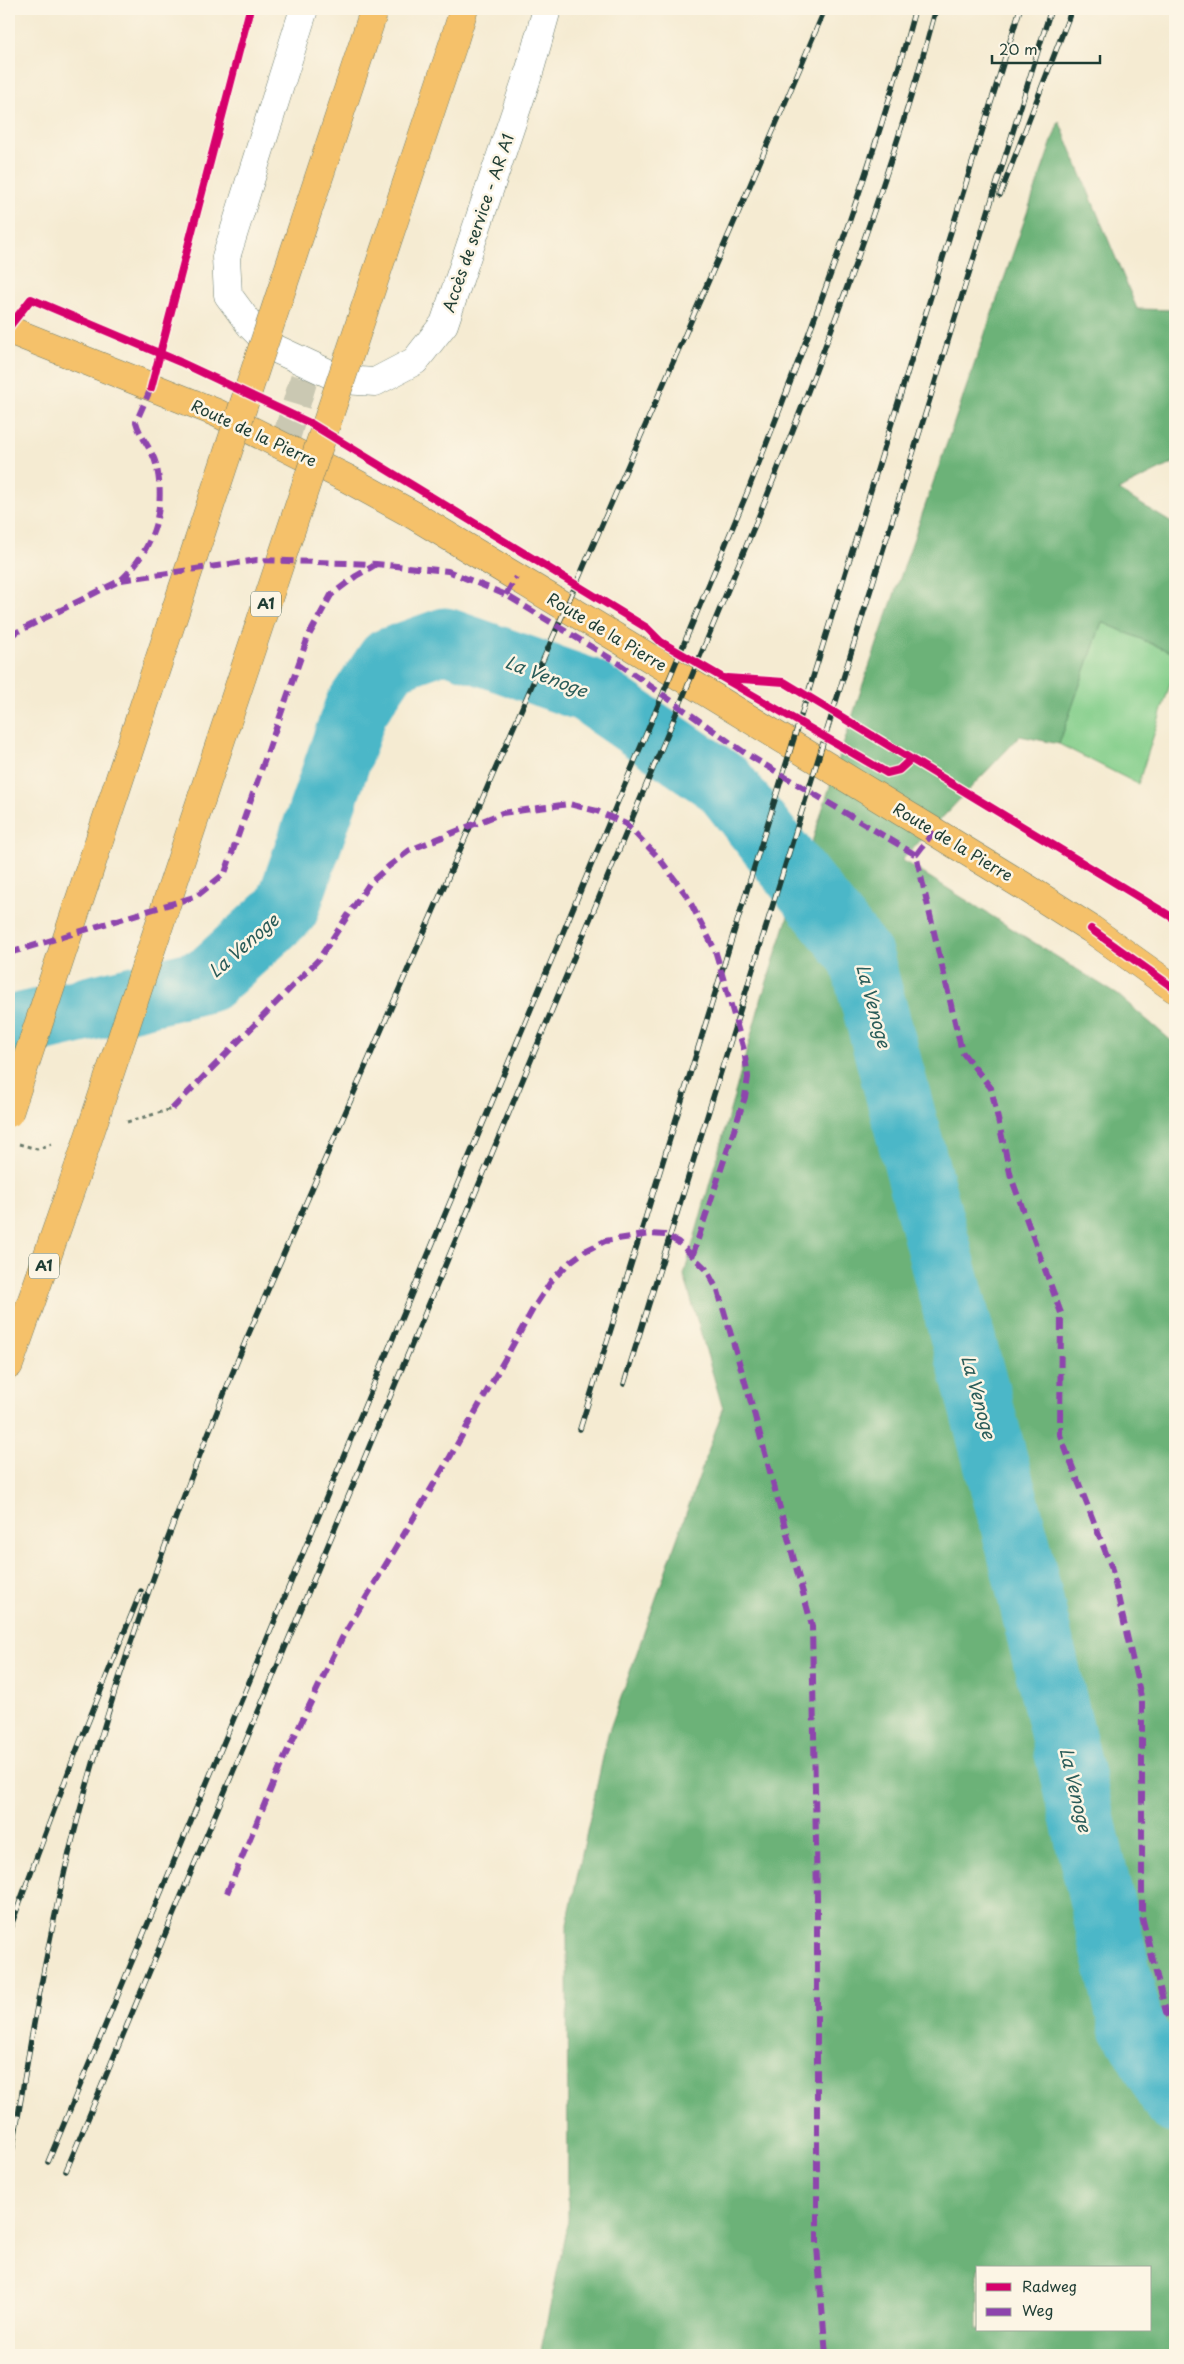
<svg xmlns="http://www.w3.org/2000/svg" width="1184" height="2364" viewBox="0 0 1184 2364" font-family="'Playpen Sans',sans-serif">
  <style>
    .green { fill: #85cf8c; stroke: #528660 }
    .forest { fill: #6cb278; stroke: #467856; fill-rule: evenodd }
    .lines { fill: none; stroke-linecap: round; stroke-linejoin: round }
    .river { stroke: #4cb7c8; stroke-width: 65 }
    .minor-tunnel { stroke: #cac8b2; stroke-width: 28; stroke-dasharray: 28 14; stroke-linecap: butt }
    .minor-casing { stroke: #6a7a6b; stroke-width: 29 }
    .major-casing { stroke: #6a7a6b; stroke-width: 29 }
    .highway-casing { stroke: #6a7a6b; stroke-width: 29 }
    .path { stroke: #6a7a6b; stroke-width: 3; stroke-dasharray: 4 4; stroke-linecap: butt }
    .minor { stroke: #fff; stroke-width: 28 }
    .major { stroke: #f5c16b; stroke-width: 28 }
    .highway { stroke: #f5c16b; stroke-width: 28 }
    .rail-casing { stroke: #1f3d34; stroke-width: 5.5 }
    .rail { stroke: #fcf5e5; stroke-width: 4; stroke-dasharray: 11; stroke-linecap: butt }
    .highway-bridge-casing { stroke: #6a7a6b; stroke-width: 29; stroke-linecap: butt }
    .highway-bridge { stroke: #f5c16b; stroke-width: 28 }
    .quiet { stroke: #8e44ad; stroke-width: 6; stroke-dasharray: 12 6; stroke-linecap: butt }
    .cycleway-casing { stroke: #fcf5e5; stroke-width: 11 }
    .cycleway { stroke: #d6006c; stroke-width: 8 }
    .labels { text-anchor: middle; stroke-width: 5; stroke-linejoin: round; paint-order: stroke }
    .shield { fill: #fcf5e5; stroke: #617469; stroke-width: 1 }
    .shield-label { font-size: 15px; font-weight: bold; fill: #1f3d34 }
    .street-label { font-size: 16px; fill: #1f3d34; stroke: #fcf5e5 }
    .water-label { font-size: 18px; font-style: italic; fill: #2a5c59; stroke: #fcf5e5 }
  </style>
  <rect width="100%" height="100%" fill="#fcf5e5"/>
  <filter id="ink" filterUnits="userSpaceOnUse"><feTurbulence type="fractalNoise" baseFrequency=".02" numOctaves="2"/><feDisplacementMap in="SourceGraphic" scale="10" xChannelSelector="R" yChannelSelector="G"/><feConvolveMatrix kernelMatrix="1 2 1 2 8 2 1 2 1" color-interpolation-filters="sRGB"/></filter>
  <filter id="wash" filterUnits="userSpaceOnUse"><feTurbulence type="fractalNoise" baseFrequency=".0096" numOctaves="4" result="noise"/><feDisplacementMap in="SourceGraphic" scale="20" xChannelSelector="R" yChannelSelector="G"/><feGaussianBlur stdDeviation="1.12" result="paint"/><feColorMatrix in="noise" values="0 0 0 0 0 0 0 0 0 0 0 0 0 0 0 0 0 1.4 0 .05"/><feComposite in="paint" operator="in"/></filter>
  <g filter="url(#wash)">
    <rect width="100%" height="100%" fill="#f5ebd2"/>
    <path class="green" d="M1102 622 1175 654V669L1138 784 1059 744Z"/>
    <path class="forest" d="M1059 121 1137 309 1175 310V462L1118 490 1175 525V654L1102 622 1059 744 1020 736 902 860 1118 995 1175 1044V2355H540L568 2220 567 1924 608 1734 723 1409 684 1275 761 1000 861 690ZM978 2268H1150V2330H978Z"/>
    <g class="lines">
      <path class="river" d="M9 1028 208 980 287 908 356 709 389 660 445 640 587 690 724 784 861 957 1018 1545 1130 2021 1175 2101"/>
    </g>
  </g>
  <g filter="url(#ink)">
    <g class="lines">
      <path class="minor-tunnel" d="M284 445 308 365"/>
      <g class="minor-casing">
        <path id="minor" d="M304 9 226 257 228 295 250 325 272 347 343 380 375 382 415 361 444 324 530 69 547 9"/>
      </g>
      <g class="major-casing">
        <path id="major" d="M9 330 217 413 348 479 410 513 622 641 1030 890 1091 929 1175 989"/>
      </g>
      <g class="highway-casing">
        <path id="highway" d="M454 41 464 9
          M9 1365 79 1166"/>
      </g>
      <path class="path" d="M127 1122 172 1109
        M19 1144 37 1149 52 1144"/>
      <use href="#minor" class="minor"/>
      <use href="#major" class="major"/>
      <use href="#highway" class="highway"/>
      <g class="rail-casing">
        <path id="rail" d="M1000 195 1072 9
          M624 1384 1051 9
          M580 1429 1020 9
          M9 1931 74 1757 141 1591
          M48 2162 747 493C810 334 871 174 915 9
          M9 2170C26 2069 42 1969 65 1870 108 1688 175 1513 246 1340L739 211 825 9
          M66 2171 765 501C829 340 891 177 936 9"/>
      </g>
      <use href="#rail" class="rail"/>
      <g class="highway-bridge-casing">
        <path id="highway-bridge" d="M9 1113 373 14
          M79 1166 454 41"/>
      </g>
      <use href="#highway-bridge" class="highway-bridge"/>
      <path class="quiet" d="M121 580 257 560 376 564 448 571 506 595 618 663 745 753 916 855 962 1052 991 1088 1011 1177 1061 1313 1060 1435 1111 1566 1142 1701V1917L1166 2012 1175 2024
        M506 595 516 577
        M9 636 121 580C153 550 167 508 156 464 152 449 140 437 136 422L151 388
        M916 855 934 831
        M9 953 197 896 225 873 308 637 331 595 356 576 375 565
        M172 1109 318 960 369 884 389 866 410 850 502 813 569 804 597 811 626 824 659 858 687 896 715 950 744 1050 748 1077 745 1097 692 1257
        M227 1893 283 1760 342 1638 450 1457 533 1309 552 1280 570 1262 585 1251 605 1241 650 1234 665 1235 678 1242 706 1269 718 1291 753 1409 812 1626 817 1899V2247L826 2355"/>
      <g class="cycleway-casing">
        <path id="cycleway" d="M9 327 31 299 180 362 310 423 647 628 661 642 887 773 899 770 911 759
          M151 388 250 9
          M727 678 784 682 1175 919
          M1091 929 1175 989"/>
      </g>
      <use href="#cycleway" class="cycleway"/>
    </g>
  </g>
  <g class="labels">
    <g class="shield">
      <rect x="251" y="591.5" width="30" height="25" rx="4"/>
      <rect x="29" y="1253.5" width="30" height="25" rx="4"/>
    </g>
    <g class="shield-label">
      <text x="266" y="609">A1</text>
      <text x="44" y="1271">A1</text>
    </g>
    <g class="street-label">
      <text transform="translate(478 223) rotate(-71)" y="6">Accès de service - AR A1</text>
      <text transform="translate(254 433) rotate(25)" y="6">Route de la Pierre</text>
      <text transform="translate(607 632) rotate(31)" y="6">Route de la Pierre</text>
      <text transform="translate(953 842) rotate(31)" y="6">Route de la Pierre</text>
    </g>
    <g class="water-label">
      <text transform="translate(546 677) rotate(21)" y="6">La Venoge</text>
      <text transform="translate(244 946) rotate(-41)" y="6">La Venoge</text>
      <text transform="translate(873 1006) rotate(75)" y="6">La Venoge</text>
      <text transform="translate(978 1397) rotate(75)" y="6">La Venoge</text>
      <text transform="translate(1075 1790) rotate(77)" y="6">La Venoge</text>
    </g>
  </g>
  <rect width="1184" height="2364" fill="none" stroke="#fcf5e5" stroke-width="30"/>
  <rect x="976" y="2266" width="175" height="65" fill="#fcf5e5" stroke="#a4ab9e"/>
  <rect x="986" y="2283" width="25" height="8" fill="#d6006c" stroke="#a4ab9e"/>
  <text x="1022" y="2292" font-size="15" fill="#1f3d34">Radweg</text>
  <rect x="986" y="2308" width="25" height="8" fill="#8e44ad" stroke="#a4ab9e"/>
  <text x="1022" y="2316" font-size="15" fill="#1f3d34">Weg</text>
  <path d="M992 55v8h108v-8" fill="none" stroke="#1f3d34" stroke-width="2.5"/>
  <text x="999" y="55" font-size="15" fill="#1f3d34" stroke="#fcf5e5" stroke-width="4" paint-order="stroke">20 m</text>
</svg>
